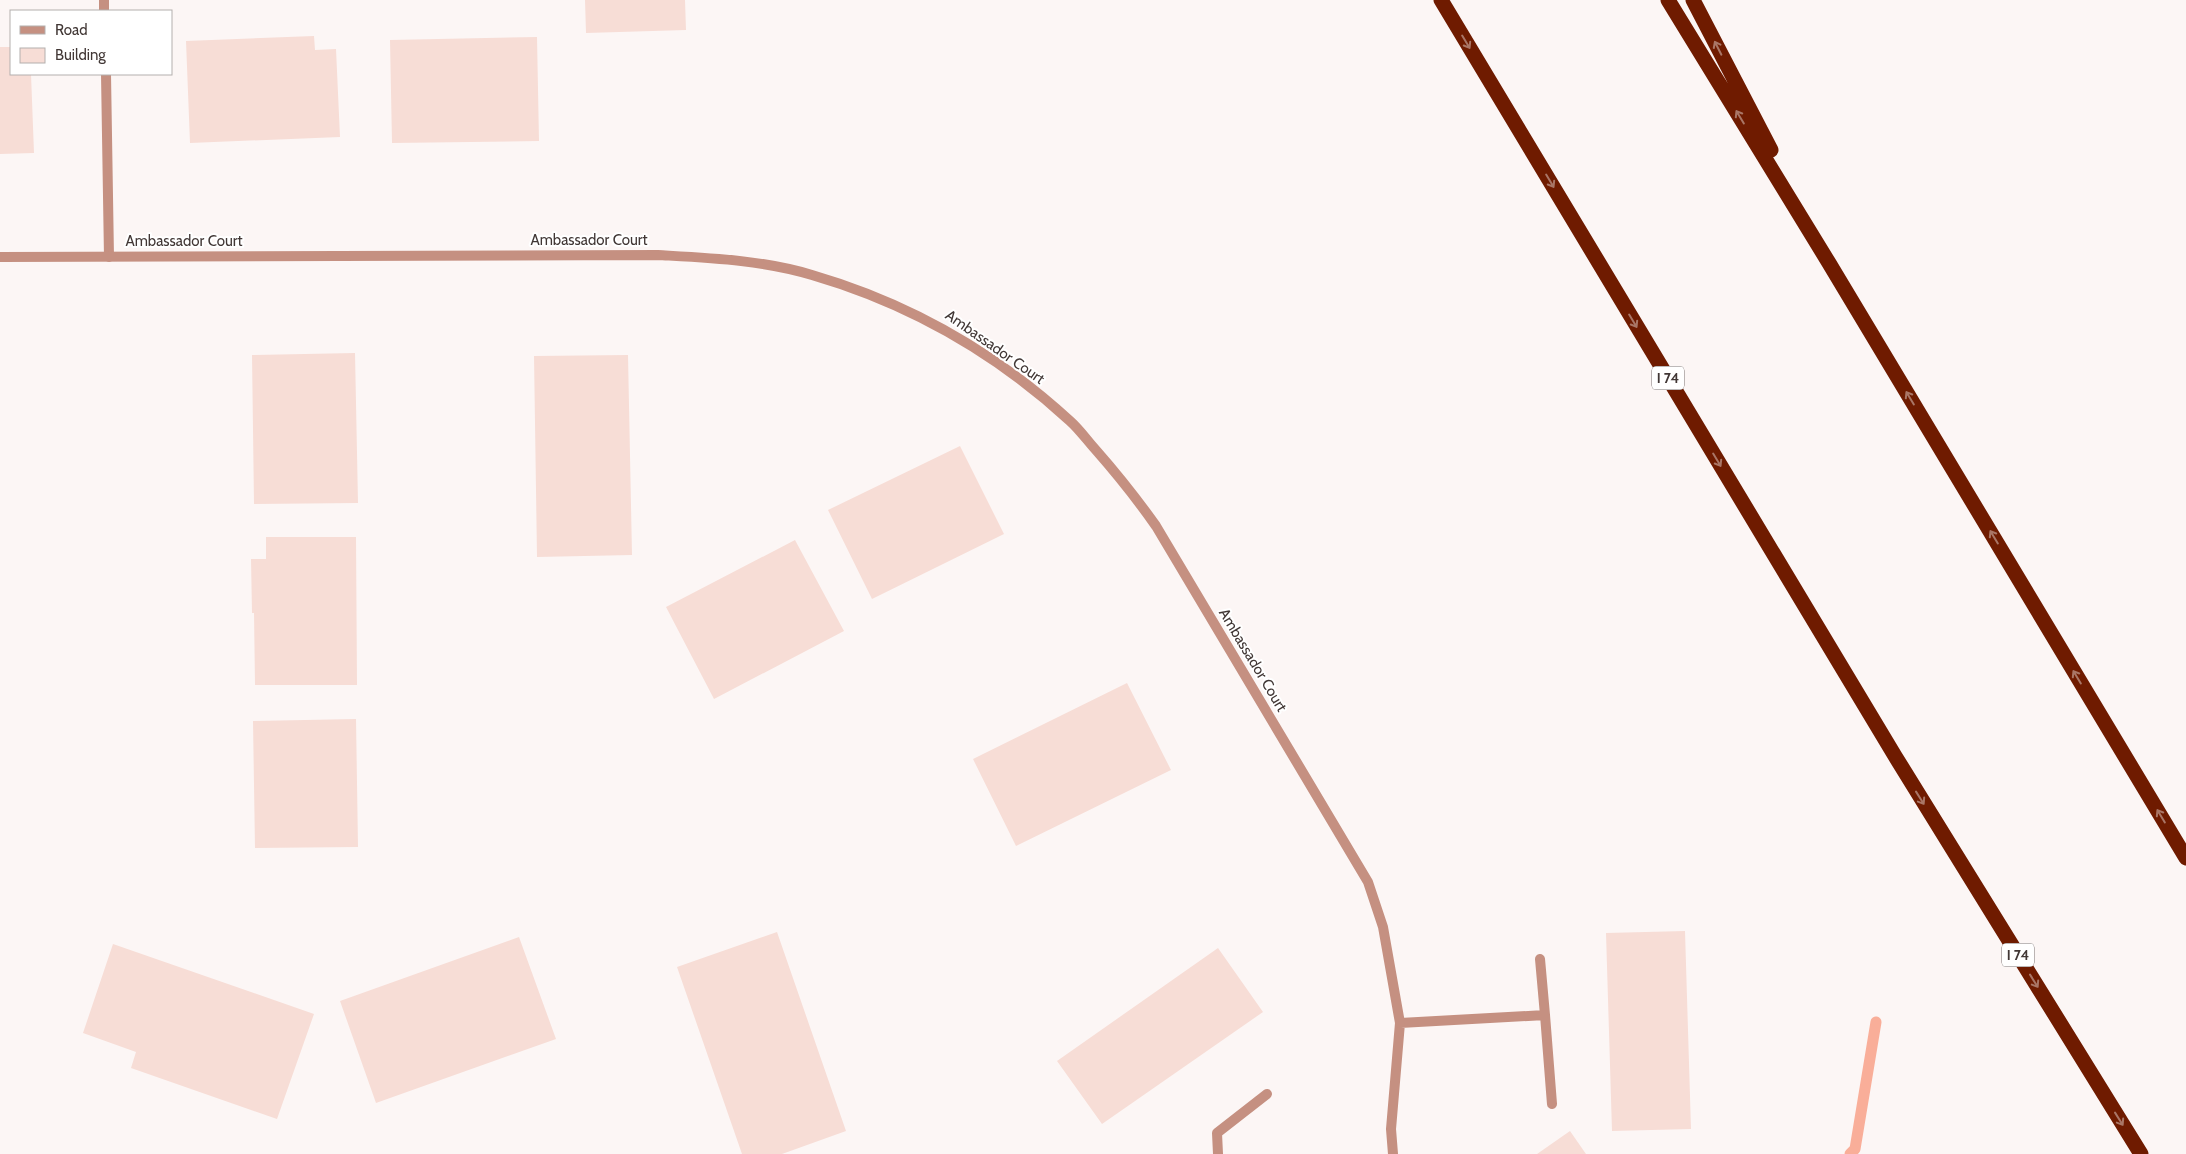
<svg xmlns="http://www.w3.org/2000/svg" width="2186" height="1154" viewBox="0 0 2186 1154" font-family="Cabin,sans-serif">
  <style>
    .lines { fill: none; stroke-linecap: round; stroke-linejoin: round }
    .stream { stroke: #f9ae99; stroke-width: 11 }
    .building { fill: #f7ddd6 }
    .service { stroke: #c59081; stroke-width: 10 }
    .minor { stroke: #c59081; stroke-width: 10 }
    .motorway { stroke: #6f1b00; stroke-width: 15 }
    .oneway { stroke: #a97666 }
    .labels { text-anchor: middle; stroke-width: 4; stroke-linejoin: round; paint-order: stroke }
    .shield { fill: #fff; stroke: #7a7372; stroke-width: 1 }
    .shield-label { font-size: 14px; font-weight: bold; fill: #413735 }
    .street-label { font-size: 15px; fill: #413735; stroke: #fff }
  </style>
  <rect width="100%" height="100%" fill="#fcf6f5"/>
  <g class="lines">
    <path class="stream" d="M1850 1154 1855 1149 1876 1022"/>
  </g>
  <path class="building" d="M585 0H685L686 30 586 33Z
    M314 36 315 50 336 49 340 137 190 143 186 41Z
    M537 37 539 141 392 143 390 40Z
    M0 47H11V74H31L34 153 0 154Z
    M355 353 358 503 254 504 252 355Z
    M628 355 632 555 537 557 534 356Z
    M960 446 1004 534 872 599 828 510Z
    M266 537H356L357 685H255L254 613H252L251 559H266Z
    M795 540 844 631 714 699 666 607Z
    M1127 683 1171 770 1016 846 973 759Z
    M356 719 358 847 255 848 253 721Z
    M1685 931 1691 1129 1612 1131 1606 933Z
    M777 932 846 1131 782 1154H742L677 967Z
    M519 937 556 1039 376 1103 340 1001Z
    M113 944 314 1014 277 1119 131 1068 136 1052 83 1033Z
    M1218 948 1263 1012 1102 1124 1057 1061Z
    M1570 1131 1586 1154H1537Z"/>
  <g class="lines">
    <path class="service" d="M104 0V11
      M106 74 109 257
      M1545 1015 1552 1104
      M1218 1154 1217 1133 1267 1094
      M1393 1154 1391 1129 1400 1023 1545 1015 1540 959"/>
    <path class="minor" d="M0 257 658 255C710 258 762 260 812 275 908 303 996 353 1070 421 1079 429 1087 440 1095 449 1117 474 1137 499 1156 526L1368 882 1383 927 1400 1023"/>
    <path class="motorway" d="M1441 0 1895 756 2141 1154
      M1668 0 1829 263 2186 858
      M1693 0 1771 150"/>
  </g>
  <defs><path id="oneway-shaft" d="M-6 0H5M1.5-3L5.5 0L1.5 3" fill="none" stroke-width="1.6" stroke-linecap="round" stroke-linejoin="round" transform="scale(1.25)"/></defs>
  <g class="oneway">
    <use href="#oneway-shaft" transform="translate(1466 42) rotate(59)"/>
    <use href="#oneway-shaft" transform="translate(1718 48) rotate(-117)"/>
    <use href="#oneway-shaft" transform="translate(1740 117) rotate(-121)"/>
    <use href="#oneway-shaft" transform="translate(1550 181) rotate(59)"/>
    <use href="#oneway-shaft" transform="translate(1633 321) rotate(59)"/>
    <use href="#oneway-shaft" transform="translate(1910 398) rotate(-121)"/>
    <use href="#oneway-shaft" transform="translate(1717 460) rotate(59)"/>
    <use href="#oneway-shaft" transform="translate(1994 537) rotate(-121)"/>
    <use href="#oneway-shaft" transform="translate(2077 677) rotate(-121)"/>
    <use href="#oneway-shaft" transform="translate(1920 798) rotate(58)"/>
    <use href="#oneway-shaft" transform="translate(2161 816) rotate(-121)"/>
    <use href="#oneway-shaft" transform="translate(2034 981) rotate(58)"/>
    <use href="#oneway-shaft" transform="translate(2119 1119) rotate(58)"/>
  </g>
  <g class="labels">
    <g class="shield">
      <rect x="1652" y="366.5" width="32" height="23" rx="4"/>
      <rect x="2002" y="943.5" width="32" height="23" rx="4"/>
    </g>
    <g class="shield-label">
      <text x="1668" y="383">I 74</text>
      <text x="2018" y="960">I 74</text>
    </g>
    <g class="street-label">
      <text x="589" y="245">Ambassador Court</text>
      <text x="184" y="246">Ambassador Court</text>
      <text transform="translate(995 347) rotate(35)" y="5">Ambassador Court</text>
      <text transform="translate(1253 660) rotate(59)" y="5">Ambassador Court</text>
    </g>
  </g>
  <rect x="10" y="10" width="162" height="65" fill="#ffffff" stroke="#b3afae"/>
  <rect x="20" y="26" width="25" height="8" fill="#c59081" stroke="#b3afae"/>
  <text x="55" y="35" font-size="15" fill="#413735">Road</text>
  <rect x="20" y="48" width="25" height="15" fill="#f7ddd6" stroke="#b3afae"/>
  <text x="55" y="60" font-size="15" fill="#413735">Building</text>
</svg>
